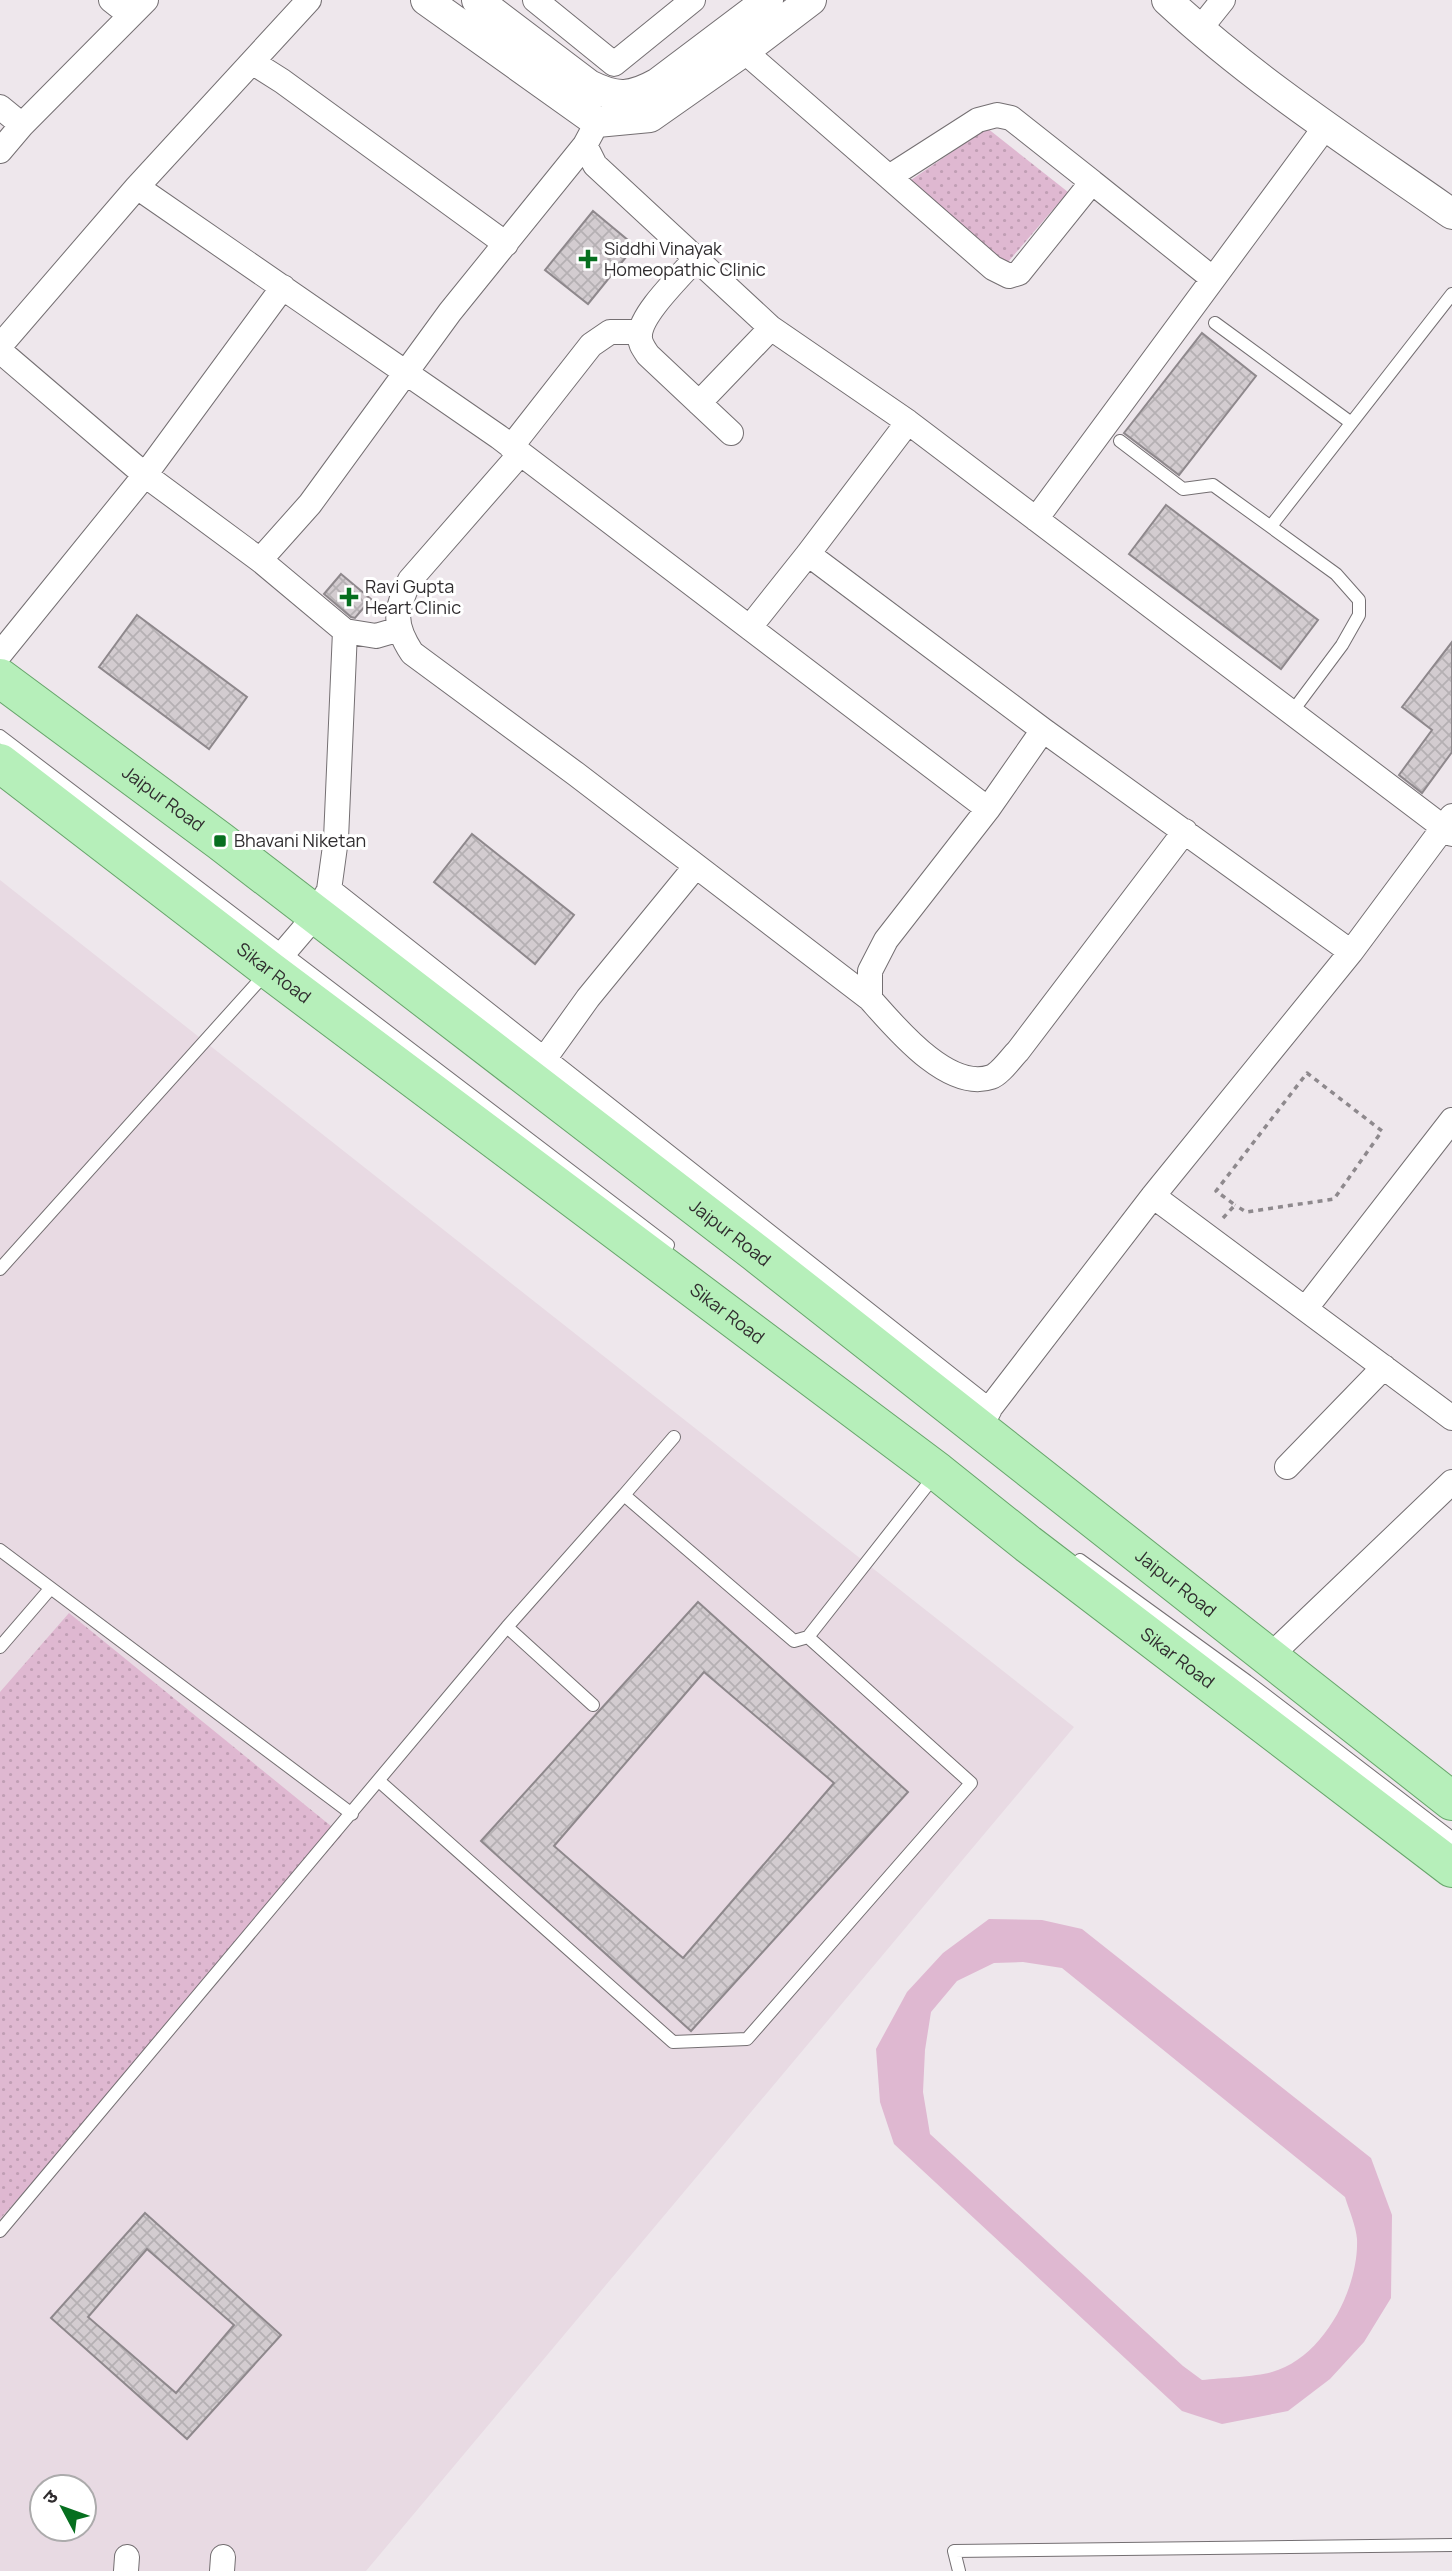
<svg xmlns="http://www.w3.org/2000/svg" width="1452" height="2571" viewBox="0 0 1452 2571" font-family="Manrope,'Noto Sans Devanagari',sans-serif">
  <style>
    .built { fill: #e8dae3; fill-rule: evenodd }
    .grass { fill: url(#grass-dots) }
    .pitch { fill: #dfb8d1; fill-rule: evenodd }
    .building { fill: url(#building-cross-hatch); stroke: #8e888c; stroke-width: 2; fill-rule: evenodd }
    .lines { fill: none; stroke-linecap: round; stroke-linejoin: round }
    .service-casing { stroke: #746f72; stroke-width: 14 }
    .minor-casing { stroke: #746f72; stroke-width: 26 }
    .tertiary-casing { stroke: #746f72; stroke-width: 32 }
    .primary-casing { stroke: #67a56b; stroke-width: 40 }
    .path { stroke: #8e898d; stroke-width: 3.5; stroke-dasharray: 5 5; stroke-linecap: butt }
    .service { stroke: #fff; stroke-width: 12 }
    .minor { stroke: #fff; stroke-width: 24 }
    .tertiary { stroke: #fff; stroke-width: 30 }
    .primary { stroke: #b6efba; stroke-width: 38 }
    .poi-dot { fill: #066f1f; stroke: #fff; stroke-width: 2.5 }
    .labels { text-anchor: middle; stroke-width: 6; stroke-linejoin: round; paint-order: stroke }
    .poi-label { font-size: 18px; fill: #302d2f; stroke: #fff; text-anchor: start }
    .street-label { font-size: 18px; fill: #302d2f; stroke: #fff }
  </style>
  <defs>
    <pattern id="grass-dots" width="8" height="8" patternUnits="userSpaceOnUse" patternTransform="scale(1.75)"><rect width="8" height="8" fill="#dfb8d1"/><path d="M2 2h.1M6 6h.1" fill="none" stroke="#c09eb4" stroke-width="1.8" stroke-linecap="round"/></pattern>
    <pattern id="building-cross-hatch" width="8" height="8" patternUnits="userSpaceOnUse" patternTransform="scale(1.75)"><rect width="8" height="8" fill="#d3ccd0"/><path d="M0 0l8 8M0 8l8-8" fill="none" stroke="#b5b0b3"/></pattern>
  </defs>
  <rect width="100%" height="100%" fill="#eee7ec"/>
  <path class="built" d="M0 880 1074 1727 366 2571H0ZM42 2487H84V2529H42Z"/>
  <path class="grass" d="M987 128 1068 192 1002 269 911 180Z
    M69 1613 342 1835 0 2219V1692Z"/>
  <path class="pitch" d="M989 1919 1042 1920 1082 1929 1371 2158 1392 2215 1391 2298 1364 2342 1330 2379 1288 2411 1222 2424 1182 2411 894 2144 880 2102 876 2049 907 1992 943 1953ZM1023 1962 1062 1968 1345 2197C1349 2210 1356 2226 1357 2239 1359 2289 1323 2358 1272 2372 1254 2377 1221 2378 1202 2380L1183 2366 930 2134 923 2092 925 2050 931 2012 957 1981 994 1963Z"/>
  <path class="building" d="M593 211 635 246 588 304 545 270Z
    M1202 333 1256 376 1179 475 1124 433Z
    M1166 505 1318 620 1281 669 1129 554Z
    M341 574 371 599 355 618 351 617 324 594Z
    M137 615 247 697 209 749 99 667Z
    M1452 642V752L1422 793 1399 775 1432 730 1402 707Z
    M472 834 574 915 535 964 434 882Z
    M698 1602 908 1792 691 2031 481 1841ZM704 1672 834 1783 683 1958 554 1846Z
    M145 2213 281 2335 187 2439 51 2318ZM147 2249 234 2325 176 2393 88 2317Z"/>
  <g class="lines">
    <g class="service-casing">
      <path id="service" d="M1215 323 1350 422
        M1120 441 1183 489 1213 485 1336 574 1359 600V615L1342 645 1292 712
        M1271 526 1452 294
        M0 736 668 1245
        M0 1269 266 973
        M624 1495 674 1437
        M0 1550 352 1814
        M1080 1560 1247 1681 1452 1838
        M507 1627 593 1705
        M0 1647 50 1589
        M379 1781 673 2042 747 2039 971 1783 808 1637
        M0 2231 507 1627 624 1495 794 1641 808 1637 936 1474
        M959 2571 954 2551 1452 2545"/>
    </g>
    <g class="minor-casing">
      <path id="minor" d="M111 0 130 15
        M535 0 614 64 693 0
        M1199 30 1223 0
        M744 51 889 177
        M252 62 282 81 506 244
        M0 107 22 125
        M585 145 595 165 771 328 908 422 1452 834
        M0 151 22 125 146 0
        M1092 182 1011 118 997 115 978 120 889 177 993 268 1009 276 1019 273 1092 182 1212 278
        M137 187 499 437 988 809
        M697 257C682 275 641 313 640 335 639 343 644 349 648 355L731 433
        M0 346 137 187 309 0
        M0 351 145 475 260 560 345 631 336 839 329 890 315 916 269 970
        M699 403 771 328
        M511 447 591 345 610 332H639
        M520 454 410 580C395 611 393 624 412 653L576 774 870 999
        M1036 519 1326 126
        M808 554 1043 730 1351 952
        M260 560 310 504 450 312 585 145 592 132
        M750 627 808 554 908 422
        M345 631 376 636 400 629
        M0 654 145 475 283 287
        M1043 730 988 809 886 940 870 971V999C895 1027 948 1092 991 1077 1000 1074 1011 1058 1018 1051L1185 831
        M329 890 989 1411
        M535 1072 588 998 696 866
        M1153 1196 1452 1418
        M1306 1308 1452 1120
        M980 1421 1153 1196 1351 952 1452 816
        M1287 1467 1384 1367
        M1268 1658 1452 1482
        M126 2571 127 2557
        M222 2571 223 2557"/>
    </g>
    <g class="tertiary-casing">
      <path id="tertiary" d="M426 0 597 122 650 117 744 51 811 0
        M477 0 589 85C617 99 631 98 658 83L768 0
        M1167 0C1254 81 1355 146 1452 214"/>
    </g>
    <g class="primary-casing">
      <g id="primary">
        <path id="s1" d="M0 678 220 841 756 1253 1452 1801"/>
        <path id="s2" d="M0 763 269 970 938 1472 1028 1544 1452 1868"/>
      </g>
    </g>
    <path class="path" d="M1223 1218 1235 1205 1216 1191 1307 1073 1382 1131 1334 1199 1246 1212 1235 1205"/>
    <use href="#service" class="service"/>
    <use href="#minor" class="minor"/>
    <use href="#tertiary" class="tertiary"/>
    <use href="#primary" class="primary"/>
  </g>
  <g class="poi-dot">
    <path d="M584.5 248.5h7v7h7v7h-7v7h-7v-7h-7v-7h7z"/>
    <path d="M345.5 586.5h7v7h7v7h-7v7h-7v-7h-7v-7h7z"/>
    <rect x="213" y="834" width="14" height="14" rx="3.5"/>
  </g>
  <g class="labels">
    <g class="poi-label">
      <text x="604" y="255">Siddhi Vinayak<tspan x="604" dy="21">Homeopathic Clinic</tspan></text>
      <text x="365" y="593">Ravi Gupta<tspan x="365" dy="21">Heart Clinic</tspan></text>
      <text x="234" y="847">Bhavani Niketan</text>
    </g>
    <g class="street-label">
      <text dy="6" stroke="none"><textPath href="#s1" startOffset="203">Jaipur Road</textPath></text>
      <text dy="6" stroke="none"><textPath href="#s2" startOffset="345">Sikar Road</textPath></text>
      <text dy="6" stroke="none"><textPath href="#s1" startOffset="917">Jaipur Road</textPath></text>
      <text dy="6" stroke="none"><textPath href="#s2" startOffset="912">Sikar Road</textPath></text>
      <text dy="6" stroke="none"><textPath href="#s1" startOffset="1484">Jaipur Road</textPath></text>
      <text dy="6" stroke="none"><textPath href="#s2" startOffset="1479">Sikar Road</textPath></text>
    </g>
  </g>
  <g transform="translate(63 2508) rotate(311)"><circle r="33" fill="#ffffff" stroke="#acabac" stroke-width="2"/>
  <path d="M0-5L12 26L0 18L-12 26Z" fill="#066f1f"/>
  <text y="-10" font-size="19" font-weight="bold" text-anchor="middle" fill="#302d2f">उ</text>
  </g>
</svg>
